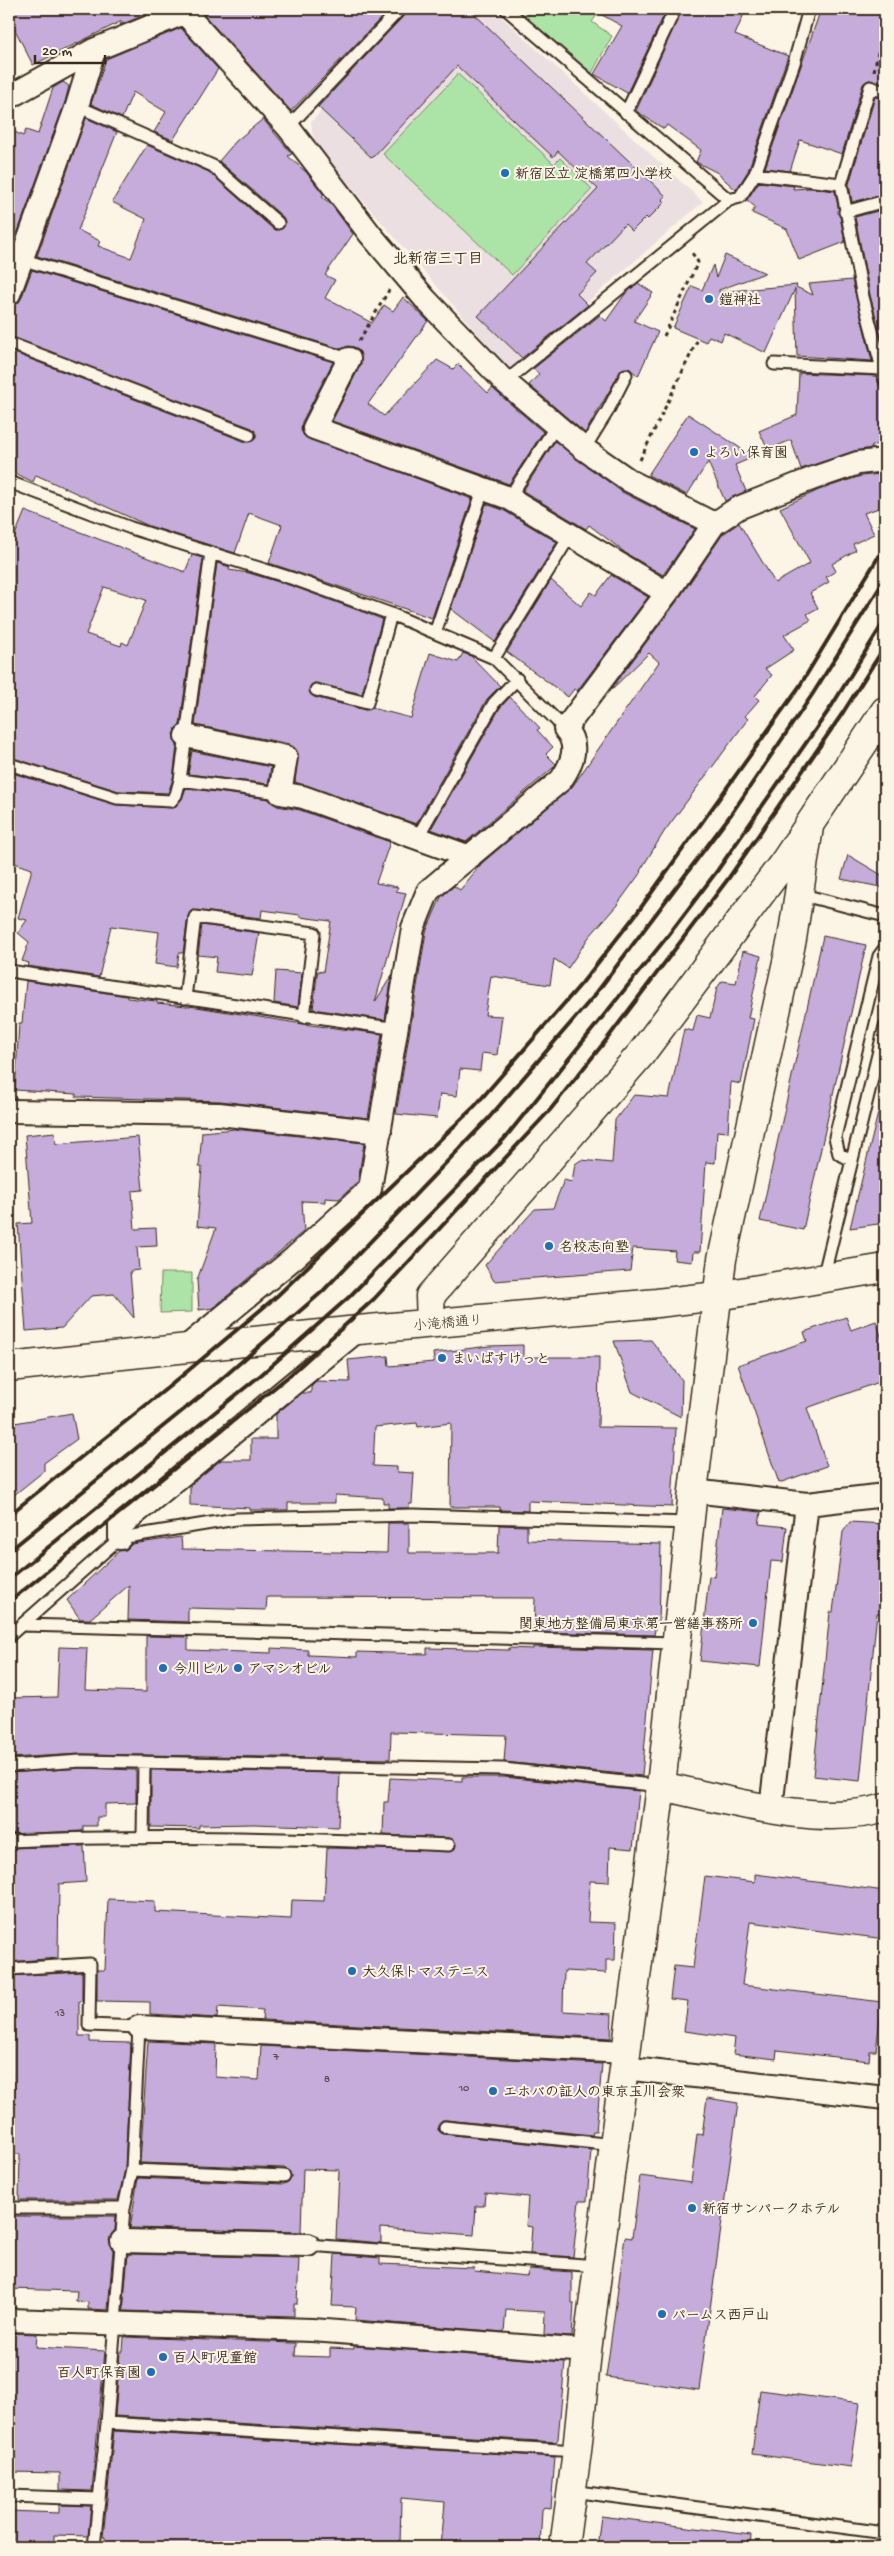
<svg xmlns="http://www.w3.org/2000/svg" width="894" height="2556" viewBox="0 0 894 2556" font-family="'Gochi Hand','Klee One',sans-serif">
  <style>
    .built { fill: #ecdfe2 }
    .green { fill: #ace4a7; stroke: #748762 }
    .building { fill: #c5acda; stroke: #3b2a1e; fill-rule: evenodd }
    .lines { fill: none; stroke-linecap: round; stroke-linejoin: round }
    .lane-casing { stroke: #3b2a1e; stroke-width: 15 }
    .street-casing { stroke: #3b2a1e; stroke-width: 26 }
    .secondary-casing { stroke: #3b2a1e; stroke-width: 31 }
    .path { stroke: #3b2a1e; stroke-width: 3; stroke-dasharray: 4 4; stroke-linecap: butt }
    .lane { stroke: #fcf5e5; stroke-width: 11 }
    .street { stroke: #fcf5e5; stroke-width: 22 }
    .secondary { stroke: #fcf5e5; stroke-width: 28 }
    .rail { stroke: #3b2a1e; stroke-width: 4 }
    .poi-dot { fill: #1f6fb2; stroke: #fcf5e5; stroke-width: 2 }
    .labels { text-anchor: middle; stroke-width: 4; stroke-linejoin: round; paint-order: stroke }
    .number-label { font-size: 11px; fill: #5e4a4d }
    .poi-label { font-size: 14px; font-weight: bold; fill: #3b2a1e; stroke: #fcf5e5; text-anchor: start }
    .street-label { font-size: 14px; fill: #3b2a1e; stroke: #fcf5e5 }
    .neighbourhood-label { font-size: 15px; font-weight: bold; fill: #3b2a1e; stroke: #fcf5e5 }
  </style>
  <rect width="100%" height="100%" fill="#fcf5e5"/>
  <filter id="ink" filterUnits="userSpaceOnUse"><feTurbulence type="fractalNoise" baseFrequency=".02" numOctaves="2"/><feDisplacementMap in="SourceGraphic" scale="10" xChannelSelector="R" yChannelSelector="G"/><feConvolveMatrix kernelMatrix="1 2 1 2 8 2 1 2 1" color-interpolation-filters="sRGB"/></filter>
  <g filter="url(#ink)">
    <path class="built" d="M410 9H493L703 202 509 370 314 144 311 122Z"/>
    <path class="green" d="M522 9H601L592 22 612 36 592 73 520 12Z
      M458 74 554 164 560 158 592 189 512 275 383 154Z
      M161 1273H192V1312L160 1313Z"/>
    <path class="building" d="M9 9H159L120 25 122 21 33 65 9 18Z
      M206 9H372L382 17 291 111 204 15Z
      M410 9H469L666 196 662 199 665 202 648 219 646 217 632 231 625 224 587 264 597 273 577 294 588 305 522 358 478 316 598 189 558 151 553 157 457 66 372 158 318 107Z
      M591 9H667L627 93 594 74 622 26Z
      M682 9H746L735 35 788 56 748 171 736 190 716 172 696 162 701 150 667 125 664 129 636 111Z
      M821 9H885V84L869 80 863 84 842 154 800 140 790 171 765 168Z
      M181 28 218 69 173 140 154 132 166 112 133 92 122 118 91 104 106 59Z
      M63 82 69 86 65 102 9 256V129L23 136 26 130 38 134 53 88Z
      M875 97 885 99V194L852 202 849 184Z
      M86 118 117 132 78 230 100 241 98 246 131 258 146 219 112 202 147 145 209 172 273 229 277 230 283 228 285 224 283 217 219 161 236 141 263 119 292 154 288 156 307 173 324 195 322 197 331 204 353 234 325 275 335 280 325 298 372 323 384 305 393 311 403 297 428 321 368 404 384 416 437 360 453 369 458 364 488 393 492 388 543 432 509 484 332 421 361 364 360 352 354 347 348 346 341 349 37 256Z
      M759 182 794 186 793 189 810 188 835 191 845 242 799 260 787 229 752 213 755 207 747 200Z
      M885 209V352L870 295 855 217Z
      M725 255 765 273 719 290V292L797 285 796 287 813 295 809 284 852 280 872 361 797 356 795 289 766 353 724 333 721 341 709 336 706 342 673 328 692 286 702 290 713 265 716 278Z
      M32 270 333 362 302 422 301 430 304 436 472 499 432 618 269 563 282 525 249 513 235 553 149 526 36 475 33 482 9 470V351L246 442 253 441 256 437 255 431 252 428 9 336V307L17 304 21 299Z
      M638 283 653 293 634 321 658 332 638 376 629 368 622 369 585 433 529 385 539 374 533 369 600 315 606 321 625 294Z
      M799 373 876 376 879 385 885 387V441L872 446V448L854 451 801 469 791 440 768 450 759 431 797 415Z
      M688 414 754 457 735 465 746 491 725 501 708 462 687 495 648 475Z
      M555 441 622 492 695 529 663 575 627 554 589 525 586 529 523 491Z
      M880 474 885 490V506L864 513 874 534 853 544 856 550 832 564 836 571 826 577 829 582 810 593 818 608 807 614 811 620 784 635 794 650 765 669 772 675 755 696 759 700 745 716 748 719 664 832 640 871 641 872 617 905 589 937 568 968 554 959 550 985 491 976 485 1015 502 1016 497 1055 482 1053 480 1071 460 1069 457 1096 440 1094 437 1118 396 1114 426 932 441 897 454 886 460 890 482 863 572 787 659 662 649 653 609 692 678 600 723 534 739 523 775 583 810 563 780 508 819 490 861 476Z
      M486 504 503 510 557 542 495 642 451 609Z
      M25 511 185 572 192 555 203 558 180 725 173 734 177 746 173 779 168 793 118 791 9 757V538L13 540ZM104 587 146 600 128 645 122 642 121 646 86 634Z
      M217 563 230 567 229 570 249 573 292 586 382 619 362 694 314 683 309 689 314 697 365 710 372 708 411 718 430 653 458 662 463 653 471 656 500 686 487 699 416 824 295 782 298 753 289 744 195 725Z
      M611 575 648 597 577 691 574 689 568 697 507 652 551 580 581 606 591 592 596 595Z
      M510 697 540 728 537 730 553 747 546 754 556 764 554 767 466 842 431 829 500 708Z
      M192 751 271 767 268 784 188 774Z
      M9 772 117 805 174 808 182 799 186 788 269 799 277 806 300 810 390 842 376 883 398 887 396 891 406 893 375 1002 392 975 385 1020 313 1009 317 975 318 971 323 972 331 921 300 917V915L262 910 261 918 192 910 188 916 183 953H179L177 967 155 964 159 932 111 926 99 977 28 966 29 963 22 961 29 942 18 933 27 920 18 918 32 869 9 861Z
      M848 855 885 877V888L841 879Z
      M202 925 259 933 252 976 215 972 217 957 198 955Z
      M823 936 866 945 803 1230 760 1221Z
      M743 951 761 956 748 1018 754 1019 741 1084 731 1082 728 1132 717 1131 715 1163 706 1162 700 1252H693L692 1262 674 1260 675 1251 633 1248 630 1271 494 1281 485 1265 535 1209 553 1208 564 1180 572 1182 575 1164 581 1160 612 1163 615 1120 634 1095 669 1098 684 1029 693 1031 697 1015 710 1018 717 988 722 981 736 983Z
      M276 971 302 973 298 1007 274 1003Z
      M26 981 127 996V998L157 1001V1003L197 1007 303 1024 382 1034 368 1118 220 1101 76 1097V1094L15 1090 19 1023H22Z
      M878 1113 885 1114V1223L850 1228Z
      M234 1129 364 1143 358 1182 339 1199 325 1198V1202L302 1201 304 1231 213 1308 199 1310 197 1280 216 1228 197 1226 202 1167H199L202 1132Z
      M55 1132 56 1144 138 1137 143 1190 132 1191 135 1229 156 1228 157 1246 137 1247 139 1270 130 1271 134 1318 114 1294 91 1296 62 1328 26 1331 18 1224 32 1223 25 1135Z
      M846 1317 851 1330 876 1321 885 1348V1380L807 1408 827 1466 779 1483 738 1365 807 1341 804 1332Z
      M651 1340 682 1380 681 1417 632 1392 614 1341Z
      M523 1345V1357H599L598 1427 676 1428 672 1507 528 1501V1511L500 1510V1507H450L451 1423 418 1427 417 1423 375 1427 373 1466 397 1467V1472L414 1473 412 1504H409V1508H388V1503H383V1498L335 1495V1503H288V1510H250V1508L190 1505V1485L221 1460H251V1439H276V1414L302 1393H311V1386L316 1381 350 1382 348 1360 388 1356 389 1366 434 1362 433 1353 489 1346Z
      M72 1413 77 1439 44 1463V1471L9 1499V1424Z
      M722 1508 761 1512 759 1524 787 1527 783 1562 771 1561 760 1667 700 1661 709 1576 714 1577Z
      M850 1522 885 1524V1614L877 1613 860 1781 813 1776 830 1612H833L843 1532Z
      M388 1523H409V1553H498L499 1525 527 1526V1540L661 1544 659 1624H656L654 1635 534 1632 535 1598 267 1597 266 1610 188 1608V1622L128 1620 129 1585 90 1619H80L67 1600 119 1551 126 1550 132 1544 181 1537 182 1549 387 1553Z
      M146 1636 188 1637V1650L271 1653V1648L308 1650V1655L357 1657V1652L427 1654V1648L509 1650V1648L533 1649V1647L653 1650 642 1776 504 1762 506 1735 391 1732 390 1759 81 1754 9 1758V1698L57 1697 59 1647 87 1648 85 1690 146 1692Z
      M81 1768 136 1770V1803L105 1804V1817H97V1826H83V1831L9 1834V1773Z
      M151 1770 340 1773 338 1827 254 1824 199 1825V1828L151 1827Z
      M462 1777H504L639 1791 633 1849 610 1847 609 1882 590 1881 588 1922 616 1923 615 1960H606V1973L564 1971 563 2011 612 2014 611 2038 262 2020 263 2010 218 2007 217 2018 150 2014V2002L97 2001V1970H105L108 1899 155 1901V1912L291 1919 292 1900 324 1901 327 1848 453 1851 456 1845 450 1838 383 1835 384 1802H388L390 1778 462 1781Z
      M84 1846 86 1882 59 1884 58 1958 9 1962V1848Z
      M755 1874 885 1891V1939L750 1922 742 1985 882 2002 876 2051H870L869 2061 777 2050 776 2059 733 2054 735 2038 684 2031 688 2001 670 1999 674 1966 693 1968 705 1876 755 1882Z
      M82 1972V2001H79V2036H90V2042L131 2043 125 2169 118 2200H19L20 2154H13L14 2100H11L12 2073H9V1976Z
      M148 2041 216 2044 215 2077 259 2080 261 2046 602 2064 596 2132H593L592 2135 446 2120H442L438 2126V2130L444 2134 591 2150 587 2201H579L573 2257 530 2254 532 2227 526 2226 528 2197 485 2193 484 2206H476L474 2235 381 2228V2243L336 2239 339 2170 303 2169 301 2232 130 2228 138 2178 284 2184 288 2182 291 2177 290 2172 284 2168 140 2163Z
      M707 2098 738 2103 699 2390 606 2377 625 2237 632 2238 640 2176 691 2183 697 2134 702 2135Z
      M9 2216H116L115 2230 109 2240 113 2250 108 2310 88 2309V2302L76 2301 77 2291 9 2289Z
      M128 2254 299 2258 297 2304H294V2316L123 2311Z
      M335 2254 380 2258V2264L475 2268 474 2271 527 2276 529 2269 572 2272V2303H574L572 2337 544 2335 545 2312 506 2310 504 2332 355 2320 356 2307 332 2306Z
      M9 2333 37 2334 36 2347 105 2351 92 2491 60 2490V2473L9 2472Z
      M124 2337 294 2343H296L295 2356 330 2357V2348L354 2349V2346L565 2362 558 2439 556 2442 115 2416 120 2352H123Z
      M760 2390 860 2403 851 2467 752 2454Z
      M114 2431 555 2457 551 2508 544 2507 542 2510 540 2547H441L445 2502 401 2498 400 2547H105V2537H103Z
      M59 2505 91 2506 88 2536 54 2535V2545L9 2544V2511L59 2513Z
      M601 2516 751 2535 750 2547H597Z"/>
    <g class="lines">
      <g class="lane-casing">
        <path id="lane" d="M506 9 729 200
          M77 106 213 166 278 223
          M626 113 675 9
          M288 127 400 9
          M755 174 794 63 809 9
          M841 184 870 87 885 92
          M845 212 885 201
          M21 259 349 359
          M9 343 249 435
          M774 364 882 369
          M505 382 729 200 740 197 755 174 841 184 863 297 885 380
          M584 449 607 412 626 375
          M9 482 131 528 294 579 391 614 494 658 565 729
          M509 498 556 426
          M435 633 484 487
          M494 658 571 534
          M316 690 367 703 391 614
          M9 764 117 798 171 801 176 795 180 780 211 553
          M180 780 280 793
          M417 838 494 703 517 679
          M799 894 885 916
          M9 971 397 1029
          M185 998 195 917 314 933 304 1017
          M852 1160 839 1154 835 1137 879 956 885 948
          M823 1278 885 1026
          M24 1625 675 1643
          M9 1636 120 1538 236 1519 413 1515 690 1523
          M9 1766 81 1761 503 1769 661 1786
          M143 1838 144 1762
          M9 1841C156 1834 303 1838 449 1845
          M9 1969 90 1964 89 2025 139 2027 132 2170 124 2208 107 2423 94 2547
          M445 2127 614 2145
          M132 2170 284 2176
          M9 2208H124
          M308 2245 598 2266
          M107 2423 577 2451
          M572 2491 885 2533
          M9 2496 98 2499"/>
      </g>
      <g class="street-casing">
        <path id="street" d="M184 12 288 127 370 234 426 300 505 382 584 449 630 481 714 524
          M9 97 94 50 193 9
          M9 294 77 106 94 50
          M349 359 314 428 509 498 667 593
          M186 736 286 757 280 793 303 797 470 857
          M9 1111 219 1114 380 1132
          M184 1349 294 1258 370 1189 413 928 428 891 561 780C572 764 580 745 565 729L667 593 714 524 738 508 814 478 858 463 885 460
          M693 1491 807 1504 885 1495
          M120 1538V1526L358 1330
          M771 1808 807 1504
          M139 2027 626 2052
          M624 2068 885 2098
          M122 2241 308 2245
          M9 2320 312 2330 587 2351"/>
      </g>
      <g class="secondary-casing">
        <path id="secondary" d="M431 1323 430 1296 641 1054 785 861 885 711
          M9 1367 358 1330 657 1303 717 1296 885 1268
          M661 1786C728 1800 819 1828 885 1808
          M564 2547 577 2451 587 2351 661 1786 693 1491 722 1259 792 939 809 827"/>
      </g>
      <path class="path" d="M874 71 885 23
        M664 336 698 262 692 253
        M359 341 389 290
        M640 460 698 339"/>
      <use href="#lane" class="lane"/>
      <use href="#street" class="street"/>
      <use href="#secondary" class="secondary"/>
      <path class="rail" d="M9 1515 171 1385 277 1296 474 1107 582 983 637 913 799 687 885 546
        M9 1551 218 1382 323 1291 487 1120 594 996 732 813 812 695 885 579
        M9 1579 262 1374 349 1297 505 1138 667 937 717 871 831 707 885 620
        M9 1602 289 1376 374 1299 550 1110 607 1039 728 879 842 714 885 646"/>
    </g>
  </g>
  <g class="poi-dot">
    <circle cx="505" cy="173" r="5"/>
    <circle cx="709" cy="299" r="5"/>
    <circle cx="694" cy="452" r="5"/>
    <circle cx="549" cy="1246" r="5"/>
    <circle cx="442" cy="1358" r="5"/>
    <circle cx="753" cy="1623" r="5"/>
    <circle cx="163" cy="1668" r="5"/>
    <circle cx="238" cy="1668" r="5"/>
    <circle cx="352" cy="1971" r="5"/>
    <circle cx="493" cy="2091" r="5"/>
    <circle cx="692" cy="2208" r="5"/>
    <circle cx="662" cy="2314" r="5"/>
    <circle cx="163" cy="2357" r="5"/>
    <circle cx="151" cy="2372" r="5"/>
  </g>
  <g class="labels">
    <g class="number-label">
      <text x="60" y="2016">13</text>
      <text x="276" y="2060">7</text>
      <text x="327" y="2082">8</text>
      <text x="464" y="2091">10</text>
    </g>
    <g class="poi-label">
      <text x="515" y="178">新宿区立 淀橋第四小学校</text>
      <text x="719" y="304">鎧神社</text>
      <text x="704" y="457">よろい保育園</text>
      <text x="559" y="1251">名校志向塾</text>
      <text x="452" y="1363">まいばすけっと</text>
      <text x="743" y="1628" text-anchor="end">関東地方整備局東京第一営繕事務所</text>
      <text x="173" y="1673">今川ビル</text>
      <text x="248" y="1673">アマシオビル</text>
      <text x="362" y="1976">大久保トマステニス</text>
      <text x="503" y="2096">エホバの証人の東京玉川会衆</text>
      <text x="702" y="2213">新宿サンパークホテル</text>
      <text x="672" y="2319">パームス西戸山</text>
      <text x="173" y="2362">百人町児童館</text>
      <text x="141" y="2377" text-anchor="end">百人町保育園</text>
    </g>
    <g class="street-label">
      <text transform="translate(448 1322) rotate(-5)" y="5">小滝橋通り</text>
    </g>
    <g class="neighbourhood-label">
      <text x="438" y="263">北新宿三丁目</text>
    </g>
  </g>
  <rect width="894" height="2556" fill="none" stroke="#fcf5e5" stroke-width="30"/>
  <rect x="15" y="15" width="864" height="2526" fill="none" stroke="#3b2a1e" stroke-width="2" filter="url(#ink)"/>
  <path d="M35 55v8h70v-8" fill="none" stroke="#3b2a1e" stroke-width="2.5"/>
  <text x="42" y="55" font-size="15" fill="#3b2a1e" stroke="#fcf5e5" stroke-width="4" paint-order="stroke">20 m</text>
</svg>
